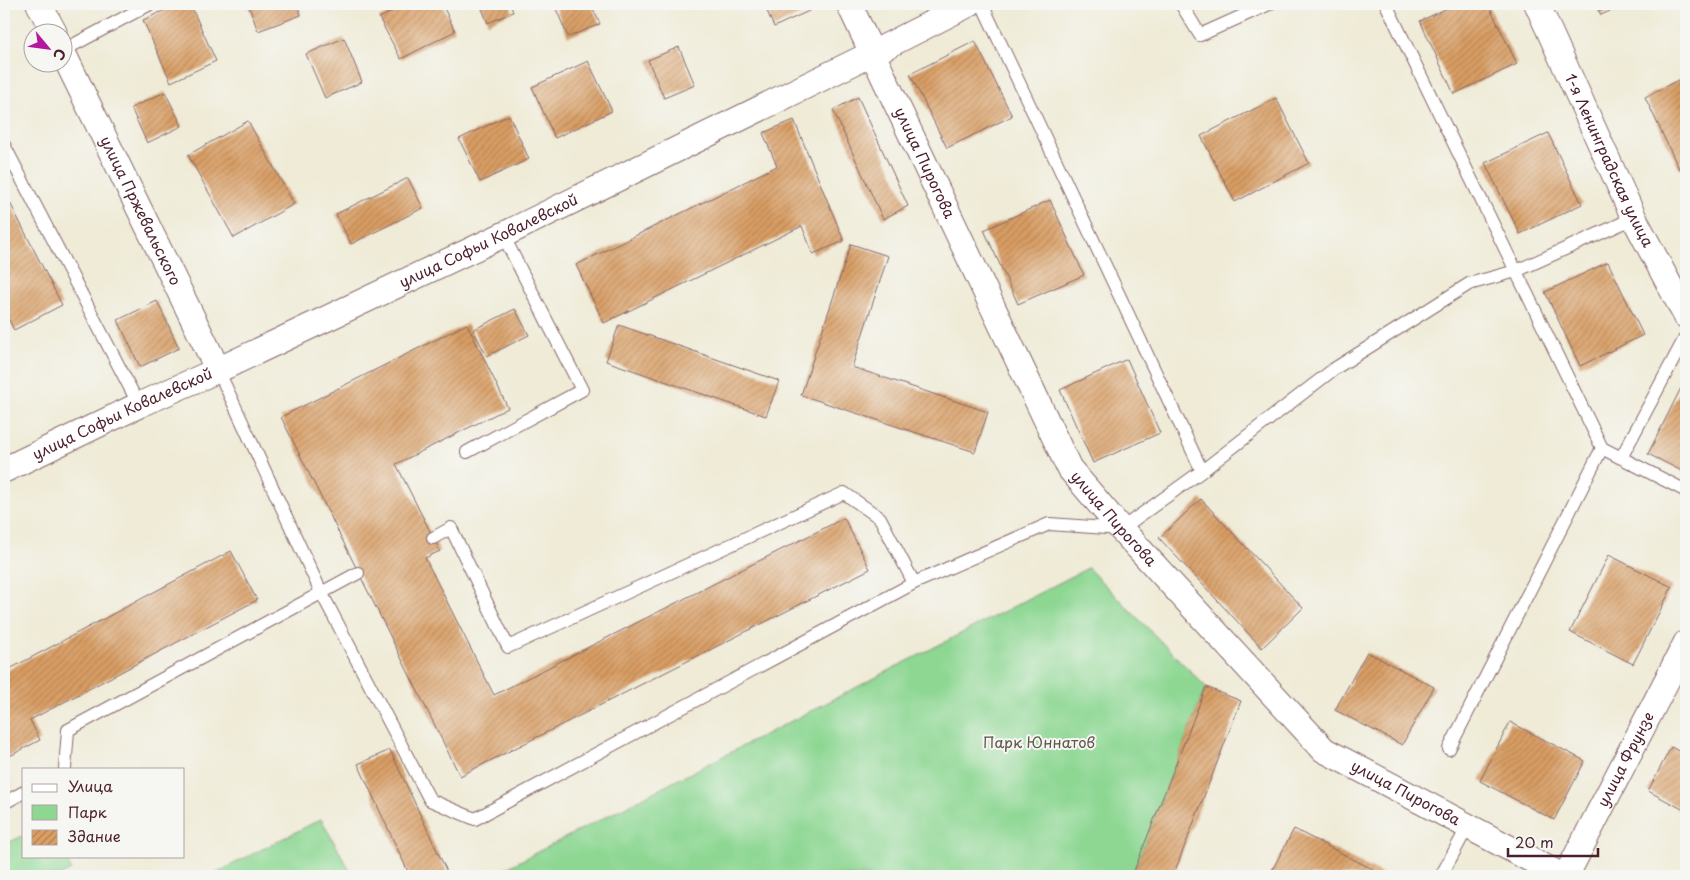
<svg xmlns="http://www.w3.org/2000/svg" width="1690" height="880" viewBox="0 0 1690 880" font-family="'Playpen Sans',sans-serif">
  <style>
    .green { fill: #8dd793; stroke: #6c7b5f }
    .building { fill: url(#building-hatch) }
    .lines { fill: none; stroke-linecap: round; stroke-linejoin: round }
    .lane-casing { stroke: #846667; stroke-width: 14 }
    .street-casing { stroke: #846667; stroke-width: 27 }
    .lane { stroke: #fff; stroke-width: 12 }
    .street { stroke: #fff; stroke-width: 25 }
    .labels { text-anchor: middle; stroke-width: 4; stroke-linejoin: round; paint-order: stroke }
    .street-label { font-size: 15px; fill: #4a1f2b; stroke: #f6f6f2 }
    .park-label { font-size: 15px; fill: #5e564a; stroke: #f6f6f2 }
  </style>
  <defs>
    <pattern id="building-hatch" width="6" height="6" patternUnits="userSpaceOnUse" patternTransform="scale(1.25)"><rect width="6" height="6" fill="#d99e64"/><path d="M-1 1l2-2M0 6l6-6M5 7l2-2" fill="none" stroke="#b28053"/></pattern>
  </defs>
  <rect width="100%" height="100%" fill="#f6f6f2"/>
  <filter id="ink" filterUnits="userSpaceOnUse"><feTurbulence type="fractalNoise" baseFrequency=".02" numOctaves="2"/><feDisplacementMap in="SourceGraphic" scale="10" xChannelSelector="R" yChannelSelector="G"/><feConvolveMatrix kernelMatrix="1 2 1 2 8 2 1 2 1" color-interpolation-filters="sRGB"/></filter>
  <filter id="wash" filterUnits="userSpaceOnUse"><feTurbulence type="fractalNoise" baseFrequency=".0096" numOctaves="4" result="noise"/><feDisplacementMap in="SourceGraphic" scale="20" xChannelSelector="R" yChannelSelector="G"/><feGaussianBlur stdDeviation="1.12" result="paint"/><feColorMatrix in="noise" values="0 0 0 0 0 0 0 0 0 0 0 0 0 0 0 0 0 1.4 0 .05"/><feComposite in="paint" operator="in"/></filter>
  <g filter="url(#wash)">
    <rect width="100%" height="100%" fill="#efebd7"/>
    <path class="green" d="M1088 568 1206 687 1132 876H491Z
      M321 819 353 876H210Z
      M24 835V856H64L71 870 59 876H4V845Z"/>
    <g id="blocks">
      <path class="building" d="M178 4H190L216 61 171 82 143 20Z
        M248 4H297L301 15 258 31Z
        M407 4H442L455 31 401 59 379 18Z
        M480 4H510L513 12 488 23Z
        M554 4H591L600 24 568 37Z
        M764 4H809L811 10 774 27Z
        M1456 4H1488L1517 64 1454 94 1420 21Z
        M1595 4H1625L1601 15Z
        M344 38 362 82 325 98 306 54Z
        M975 41 1012 116 947 148 910 74Z
        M679 47 695 85 664 98 648 60Z
        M588 61 612 111 555 138 532 87Z
        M1686 76V166L1679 169 1645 97Z
        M165 92 182 126 147 143 131 108Z
        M858 97 908 206 883 219 833 110Z
        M1276 98 1309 163 1235 202 1201 136Z
        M509 115 529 159 480 182 459 139Z
        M794 120 844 241 813 254 802 226 604 323 576 265 777 166 763 133Z
        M248 121 294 204 234 238 188 155Z
        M1548 133 1582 204 1520 234 1485 163Z
        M408 178 423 208 351 244 336 214Z
        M4 191 62 305 14 330 4 310Z
        M1050 200 1084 275 1018 304 984 230Z
        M851 244 888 256 852 367 988 412 975 452 801 395Z
        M1608 262 1643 335 1580 366 1545 292Z
        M157 301 179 348 140 367 118 320Z
        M515 309 529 335 487 356 473 330Z
        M467 324 508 408 396 464 440 551 425 558 494 695 844 518 870 569 460 776 281 417Z
        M619 325 779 381 766 416 606 361Z
        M1127 359 1160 433 1093 463 1060 390Z
        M1681 388 1686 391V473L1648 454Z
        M1201 499 1303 608 1262 648 1159 538Z
        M231 551 257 600 30 720 40 740 4 759V672Z
        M1609 555 1672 587 1633 664 1570 632Z
        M1367 652 1434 687 1402 745 1335 710Z
        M1206 687 1241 701 1173 876H1132Z
        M1510 722 1585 761 1554 820 1480 781Z
        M1671 747 1686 755V811L1648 791Z
        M390 750 449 876H410L358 764Z
        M1294 829 1386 876H1269Z"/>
    </g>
  </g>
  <g filter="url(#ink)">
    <use href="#blocks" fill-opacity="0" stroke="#846667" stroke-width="1"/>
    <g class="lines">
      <g class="lane-casing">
        <path id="lane" d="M982 4 1202 471
          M1181 4 1200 35 1269 4
          M1386 4 1602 448 1686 491
          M62 51 150 4
          M4 145 139 405
          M218 370 321 592 430 800 475 819 914 583 1049 524 1121 529 1202 471 1334 369 1469 284 1516 271 1634 218
          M467 452 582 390 503 235
          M433 538 451 528 508 647 844 493 880 518 914 583
          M1449 749 1602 448 1621 458 1686 336
          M65 769 68 730 358 573
          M4 803 24 792
          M1441 876 1468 826"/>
      </g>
      <g class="street-casing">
        <g id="street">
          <path d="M39 4 54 32"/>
          <path id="s1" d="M849 4 1069 468 1121 529 1324 750 1562 876"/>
          <path id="s2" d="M1537 4 1634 218 1686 316"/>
          <path id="s3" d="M62 51 218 370"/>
          <path id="s4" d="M4 470 139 405 218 370 503 235 873 53 969 4"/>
          <path id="s5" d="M1566 876 1686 643"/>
        </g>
      </g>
      <use href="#lane" class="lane"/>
      <use href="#street" class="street"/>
    </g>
  </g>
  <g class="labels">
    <g class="street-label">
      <text dy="5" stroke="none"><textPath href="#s2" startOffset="172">1-я Ленинградская улица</textPath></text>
      <text dy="5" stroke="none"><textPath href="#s1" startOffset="176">улица Пирогова</textPath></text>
      <text dy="5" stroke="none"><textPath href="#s3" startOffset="178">улица Пржевальского</textPath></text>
      <text dy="5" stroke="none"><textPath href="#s4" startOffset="536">улица Софьи Ковалевской</textPath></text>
      <text dy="5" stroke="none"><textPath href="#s4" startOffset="131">улица Софьи Ковалевской</textPath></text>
      <text dy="5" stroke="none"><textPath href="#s1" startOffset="581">улица Пирогова</textPath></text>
      <text dy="5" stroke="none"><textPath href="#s5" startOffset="131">улица Фрунзе</textPath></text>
      <text dy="5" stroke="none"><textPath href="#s1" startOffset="986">улица Пирогова</textPath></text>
    </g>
    <g class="park-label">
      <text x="1039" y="748">Парк Юннатов</text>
    </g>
  </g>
  <rect width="1690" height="880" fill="none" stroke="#f6f6f2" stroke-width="20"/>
  <rect x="22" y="768" width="162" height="90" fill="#f6f6f2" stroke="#b1a0a2"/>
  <rect x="32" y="784" width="25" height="8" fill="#ffffff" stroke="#b1a0a2"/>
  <text x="68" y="792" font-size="15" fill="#4a1f2b">Улица</text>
  <rect x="32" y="805" width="25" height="15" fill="#8dd793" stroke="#b1a0a2"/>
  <text x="68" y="818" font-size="15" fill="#4a1f2b">Парк</text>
  <rect x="32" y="830" width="25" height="15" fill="url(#building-hatch)" stroke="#b1a0a2"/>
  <text x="68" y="842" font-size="15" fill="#4a1f2b">Здание</text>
  <g transform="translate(48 48) rotate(119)"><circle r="24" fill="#f6f6f2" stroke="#b1a0a2"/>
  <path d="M0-4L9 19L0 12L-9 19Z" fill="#b5179e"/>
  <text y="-8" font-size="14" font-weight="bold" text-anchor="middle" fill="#4a1f2b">С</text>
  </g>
  <path d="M1508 848v8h90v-8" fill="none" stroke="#4a1f2b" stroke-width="2.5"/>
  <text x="1515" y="848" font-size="15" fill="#4a1f2b" stroke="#f6f6f2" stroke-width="4" paint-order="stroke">20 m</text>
</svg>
